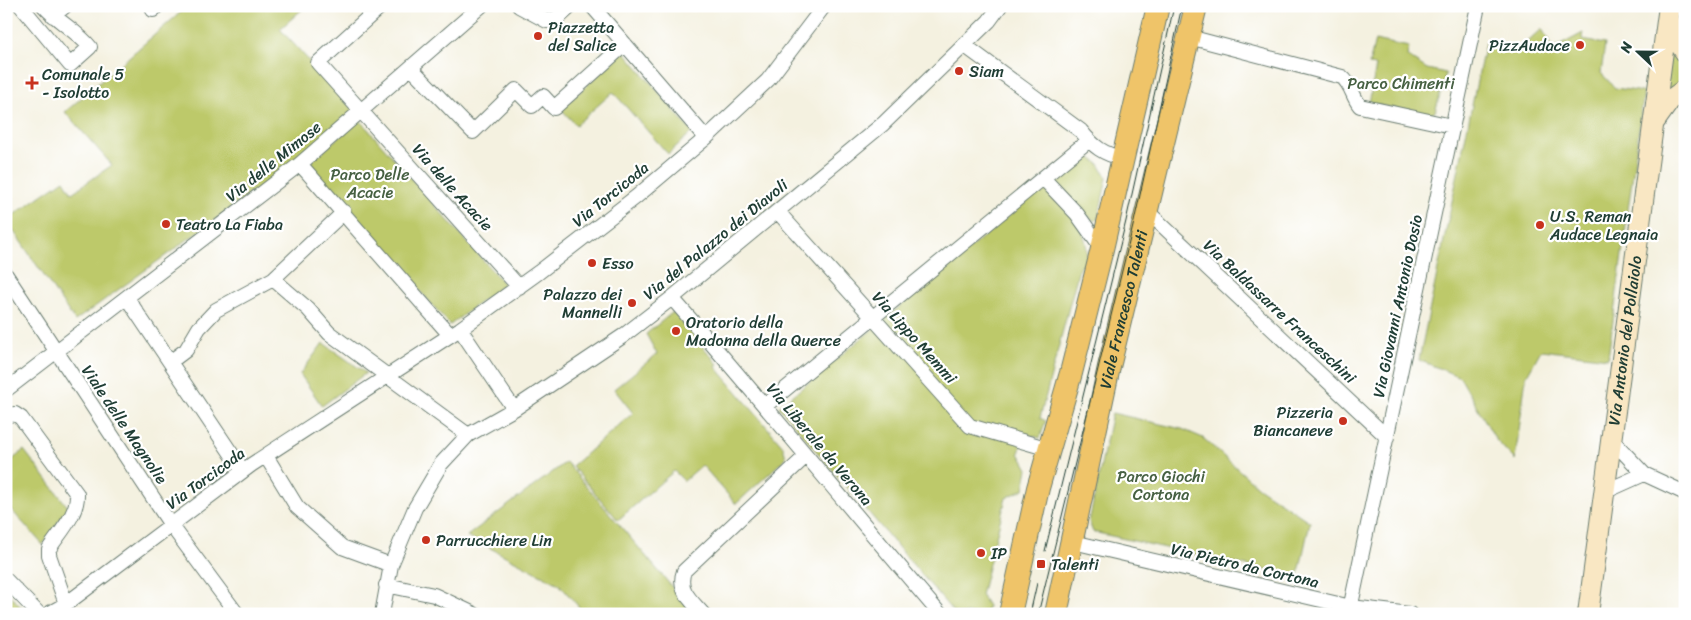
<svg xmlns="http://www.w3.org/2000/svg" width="1691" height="620" viewBox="0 0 1691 620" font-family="Sriracha,sans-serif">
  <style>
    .green { fill: #bdc96b; stroke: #6e8350 }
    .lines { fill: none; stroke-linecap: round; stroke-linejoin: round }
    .street-casing { stroke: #6a7c70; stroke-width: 16 }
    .secondary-casing { stroke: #6a7c70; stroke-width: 22 }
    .primary-casing { stroke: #6a7c70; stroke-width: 24 }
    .street { stroke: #fff; stroke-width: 14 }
    .secondary { stroke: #f9e7c3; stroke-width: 20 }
    .primary { stroke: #efc469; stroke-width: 22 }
    .tram { stroke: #1f3d34; stroke-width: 1 }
    .poi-dot { fill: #c8321e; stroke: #fff; stroke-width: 2 }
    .labels { text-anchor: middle; stroke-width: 4.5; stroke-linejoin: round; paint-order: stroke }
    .poi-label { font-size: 16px; fill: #1f3d34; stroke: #fff; text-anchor: start }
    .park-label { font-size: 16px; fill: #466042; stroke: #fff }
    .street-label { font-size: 16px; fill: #1f3d34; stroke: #fff }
  </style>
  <rect width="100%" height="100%" fill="#fff"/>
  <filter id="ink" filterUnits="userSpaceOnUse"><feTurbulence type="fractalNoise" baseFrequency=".02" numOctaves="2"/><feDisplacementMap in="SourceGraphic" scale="10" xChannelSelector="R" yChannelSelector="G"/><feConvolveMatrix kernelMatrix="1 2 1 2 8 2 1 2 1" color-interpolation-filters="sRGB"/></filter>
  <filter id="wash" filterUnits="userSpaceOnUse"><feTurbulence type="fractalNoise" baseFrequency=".0096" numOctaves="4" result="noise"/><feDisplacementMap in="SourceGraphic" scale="20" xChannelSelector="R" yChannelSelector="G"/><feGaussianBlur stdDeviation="1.12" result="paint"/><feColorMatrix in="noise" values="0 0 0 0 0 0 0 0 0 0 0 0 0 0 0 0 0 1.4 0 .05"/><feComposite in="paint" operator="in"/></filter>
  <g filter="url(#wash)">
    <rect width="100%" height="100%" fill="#f4f1e0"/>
    <path class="green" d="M188 6H306L280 29 356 112 298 160 75 321 6 220 64 180 72 193 112 165 65 112Z
      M1542 29 1553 49 1583 33 1582 40 1605 44 1601 73 1615 88 1644 92 1608 358 1541 350 1526 377 1515 460 1496 440 1460 377 1419 360 1485 43 1519 50Z
      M1669 36 1685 61V82L1666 91Z
      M1375 40 1409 47 1407 56 1427 69 1446 73 1435 112 1429 115 1369 103 1376 66 1369 65Z
      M624 51 692 132 668 154 613 92 576 125 561 109Z
      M359 119 504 284 450 325 308 164Z
      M1084 153 1099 164 1107 178 1098 219 1094 221 1086 214 1078 223C1086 238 1089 249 1085 266L1080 265 1040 418 1046 421 1040 438 1025 434 1019 453 1028 469 1024 489 1006 498 981 595 988 606 986 614H955L779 407Z
      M673 312 718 364 716 367 783 446 786 458 736 504 702 465 684 481 674 471 618 520 572 466 633 413 614 389 657 354 646 334Z
      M323 343 366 373 322 406 300 374Z
      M1112 413 1182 429 1203 438 1258 487 1310 522 1298 577 1093 532 1089 522Z
      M24 450 68 507 43 545 6 504V465Z
      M566 462 695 614H585L559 584 467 536Z
      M6 591 24 610 22 613 6 614Z"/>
  </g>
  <g filter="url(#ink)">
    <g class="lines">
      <g class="street-casing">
        <path id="street" d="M21 6 70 65 90 47C77 31 58 22 44 6
          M381 6 318 63 519 287
          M519 6 547 21 559 17 571 6
          M592 6 706 138
          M153 10 157 6
          M53 16 65 6
          M1189 37 1342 77C1352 85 1352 96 1360 106L1452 126
          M964 45 1081 131C1093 146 1104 155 1123 158
          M411 68 473 132 516 90 532 106 543 96 554 108 625 44
          M300 164 450 335
          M1043 178 1077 214 1102 249
          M778 212 970 426 1049 449
          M1148 212 1387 437
          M6 275 171 525 237 614
          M273 279 344 212
          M127 298 243 471
          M672 298C763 402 850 509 940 614
          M460 329 514 409
          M170 362 186 350 199 328 216 310 273 279 308 309 329 333 468 435
          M6 390 300 164 481 6
          M766 405 1088 141
          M6 415 15 414 21 418 77 494C78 514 60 532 49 549V555L66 604
          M1611 439 1644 474 1685 493
          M266 456 297 507 342 547 391 565
          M1604 492 1644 474
          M1073 542 1351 607 1410 614
          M6 580 39 614
          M386 585 434 595 474 614
          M48 614 66 604 251 465 460 329 539 272 636 197 706 138 768 80 824 6
          M382 614 391 565 415 508 441 464 468 435 514 409 623 336 672 298 883 124 989 21 1000 6
          M703 614C691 600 677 590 684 571L806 456
          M1349 614 1478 6"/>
      </g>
      <g class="secondary-casing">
        <g id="secondary">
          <path d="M1669 18 1675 37 1685 52"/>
          <path d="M1655 121 1670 100 1685 89"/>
          <path id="s1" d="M1588 614 1669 6"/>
        </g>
      </g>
      <g class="primary-casing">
        <g id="primary">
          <path d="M1010 614 1038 488 1071 373 1102 249 1158 6"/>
          <path id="s2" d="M1056 614 1109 367 1196 6"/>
        </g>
      </g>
      <use href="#street" class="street"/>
      <use href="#secondary" class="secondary"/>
      <use href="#primary" class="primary"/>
      <path class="tram" d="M1045 551 1126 221 1174 6
        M1030 614 1037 583
        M1038 614 1134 222 1182 6"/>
    </g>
  </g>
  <g class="poi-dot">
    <circle cx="538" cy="36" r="5"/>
    <circle cx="1580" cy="45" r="5"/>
    <circle cx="959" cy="71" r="5"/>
    <path d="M29.5 75.5h5v5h5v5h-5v5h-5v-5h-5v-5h5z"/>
    <circle cx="166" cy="224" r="5"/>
    <circle cx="1540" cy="225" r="5"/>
    <circle cx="592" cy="263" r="5"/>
    <circle cx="632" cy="303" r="5"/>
    <circle cx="676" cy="331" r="5"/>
    <circle cx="1343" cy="421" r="5"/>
    <circle cx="426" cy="540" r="5"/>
    <circle cx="981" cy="553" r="5"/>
    <rect x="1036" y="559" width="10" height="10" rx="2.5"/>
  </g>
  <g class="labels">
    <g class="poi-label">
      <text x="548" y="33">Piazzetta<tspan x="548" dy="18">del Salice</tspan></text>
      <text x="1570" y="51" text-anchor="end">PizzAudace</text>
      <text x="969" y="77">Siam</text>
      <text x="42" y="80">Comunale 5<tspan x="42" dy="18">- Isolotto</tspan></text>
      <text x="1550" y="222">U.S. Reman<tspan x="1550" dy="18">Audace Legnaia</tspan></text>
      <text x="176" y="230">Teatro La Fiaba</text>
      <text x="602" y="269">Esso</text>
      <text x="622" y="300" text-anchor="end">Palazzo dei<tspan x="622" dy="18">Mannelli</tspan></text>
      <text x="686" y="328">Oratorio della<tspan x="686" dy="18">Madonna della Querce</tspan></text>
      <text x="1333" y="418" text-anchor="end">Pizzeria<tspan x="1333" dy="18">Biancaneve</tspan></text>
      <text x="436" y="546">Parrucchiere Lin</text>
      <text x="991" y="559">IP</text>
      <text x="1051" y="570">Talenti</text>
    </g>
    <g class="park-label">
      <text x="1401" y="89">Parco Chimenti</text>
      <text x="370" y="180">Parco Delle<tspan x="370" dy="18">Acacie</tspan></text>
      <text x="1161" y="482">Parco Giochi<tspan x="1161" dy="18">Cortona</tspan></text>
    </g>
    <g class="street-label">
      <text transform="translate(273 161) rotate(-39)" y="6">Via delle Mimose</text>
      <text transform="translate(453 187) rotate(48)" y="6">Via delle Acacie</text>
      <text transform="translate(610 194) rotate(-39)" y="6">Via Torcicoda</text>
      <text transform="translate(715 239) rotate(-39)" y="6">Via del Palazzo dei Diavoli</text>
      <text transform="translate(1397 306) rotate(-78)" y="6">Via Giovanni Antonio Dosio</text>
      <text dy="6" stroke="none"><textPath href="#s2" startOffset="312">Viale Francesco Talenti</textPath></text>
      <text transform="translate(1280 311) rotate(43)" y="6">Via Baldassarre Franceschini</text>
      <text transform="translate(915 337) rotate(48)" y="6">Via Lippo Memmi</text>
      <text dy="6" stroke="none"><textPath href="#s1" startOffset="276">Via Antonio del Pollaiolo</textPath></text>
      <text transform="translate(125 424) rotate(56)" y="6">Viale delle Magnolie</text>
      <text transform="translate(820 444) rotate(50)" y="6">Via Liberale da Verona</text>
      <text transform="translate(205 478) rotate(-36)" y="6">Via Torcicoda</text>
      <text transform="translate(1245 565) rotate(13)" y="6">Via Pietro da Cortona</text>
    </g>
  </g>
  <rect width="1691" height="620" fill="none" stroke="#fff" stroke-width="25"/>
  <g transform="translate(1638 52) rotate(292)" stroke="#ffffff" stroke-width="4" paint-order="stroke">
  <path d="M0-4L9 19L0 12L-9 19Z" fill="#1f3d34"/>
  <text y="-8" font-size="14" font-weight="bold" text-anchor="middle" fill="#1f3d34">N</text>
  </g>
</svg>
